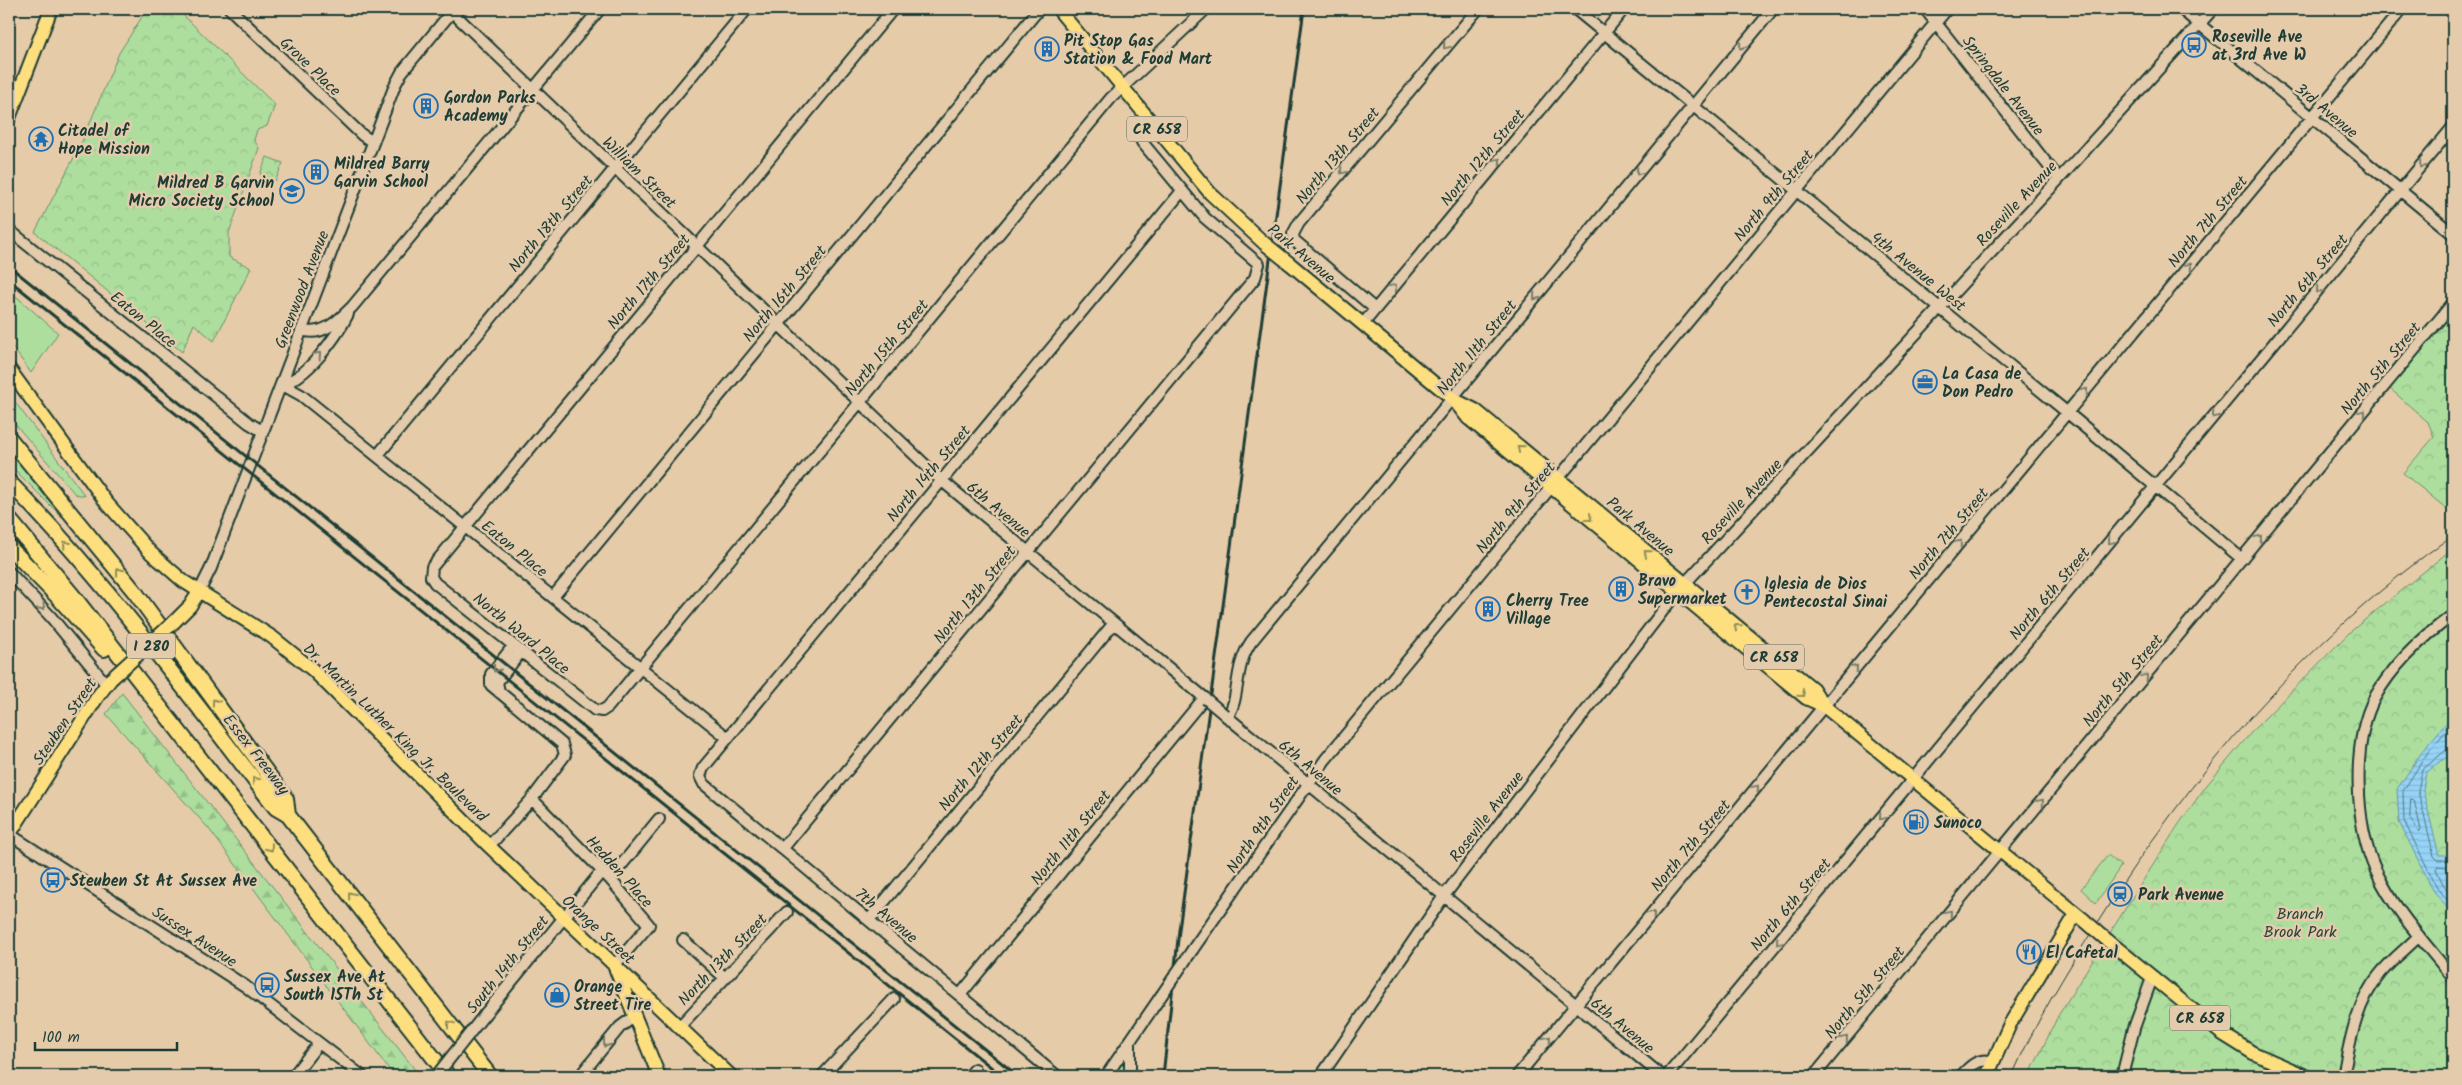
<svg xmlns="http://www.w3.org/2000/svg" width="2462" height="1085" viewBox="0 0 2462 1085" font-family="Kalam,sans-serif">
  <style>
    .grass { fill: #adde9e; stroke: #668e69 }
    .forest { fill: url(#forest-firs); stroke: #668e69 }
    .park { fill: url(#park-crowns); stroke: #668e69 }
    .water { fill: url(#water-rules); stroke: #6697a8 }
    .lines { fill: none; stroke-linecap: round; stroke-linejoin: round }
    .shore { stroke: #4f7982; stroke-width: 1 }
    .minor-casing { stroke: #1f3d34; stroke-width: 14 }
    .major-casing { stroke: #1f3d34; stroke-width: 16 }
    .highway-casing { stroke: #1f3d34; stroke-width: 18 }
    .minor { stroke: #e4cbac; stroke-width: 10 }
    .major { stroke: #fedf80; stroke-width: 12 }
    .highway { stroke: #fedf80; stroke-width: 14 }
    .tram { stroke: #1f3d34; stroke-width: 1 }
    .rail { stroke: #1f3d34; stroke-width: 3 }
    .minor-bridge-casing { stroke: #1f3d34; stroke-width: 14; stroke-linecap: butt }
    .major-bridge-casing { stroke: #1f3d34; stroke-width: 16; stroke-linecap: butt }
    .minor-bridge { stroke: #e4cbac; stroke-width: 10 }
    .major-bridge { stroke: #fedf80; stroke-width: 12 }
    .oneway { stroke: #787d6a }
    .oneway2 { stroke: #8e8e5a }
    .labels { text-anchor: middle; stroke-width: 5; stroke-linejoin: round; paint-order: stroke }
    .shield { fill: #e4cbac; stroke: #5a6858; stroke-width: 1 }
    .shield-label { font-size: 15px; font-weight: bold; fill: #1f3d34 }
    .poi-label { font-size: 16px; font-weight: bold; fill: #1f3d34; stroke: #e4cbac; text-anchor: start }
    .street-label { font-size: 16px; fill: #1f3d34; stroke: #e4cbac }
    .park-label { font-size: 16px; fill: #264539; stroke: #e4cbac }
  </style>
  <defs>
    <pattern id="forest-firs" width="22" height="20" patternUnits="userSpaceOnUse" patternTransform="scale(1.25)"><rect width="22" height="20" fill="#adde9e"/><path d="M5 1l3.5 6h-7zM16 11l3.5 6h-7z" fill="#94bf89"/></pattern>
    <pattern id="park-crowns" width="20" height="18" patternUnits="userSpaceOnUse" patternTransform="scale(1.25)"><rect width="20" height="18" fill="#adde9e"/><path d="M2 6a3 3 0 1 1 6 0M12 15a3 3 0 1 1 6 0" fill="none" stroke="#94bf89"/></pattern>
    <pattern id="water-rules" width="6" height="5" patternUnits="userSpaceOnUse" patternTransform="scale(1.25)"><rect width="6" height="5" fill="#96d3f6"/><path d="M0 2.5h6" fill="none" stroke="#81b6d4"/></pattern>
  </defs>
  <rect width="100%" height="100%" fill="#e6cba9"/>
  <filter id="ink" filterUnits="userSpaceOnUse"><feTurbulence type="fractalNoise" baseFrequency=".02" numOctaves="2"/><feDisplacementMap in="SourceGraphic" scale="10" xChannelSelector="R" yChannelSelector="G"/><feConvolveMatrix kernelMatrix="1 2 1 2 8 2 1 2 1" color-interpolation-filters="sRGB"/></filter>
  <g filter="url(#ink)">
    <path class="grass" d="M9 290 58 333 31 373 9 342Z
      M9 394 85 496 75 494 9 417Z
      M9 451 62 517 9 464Z
      M2108 855 2121 866 2096 903 2081 889Z"/>
    <path class="forest" d="M122 693 416 1071 411 1076H394L209 829 106 714Z"/>
    <path class="park" d="M147 9H154L165 15 172 9H177L275 105 267 126 257 130 254 140 259 148 229 233V257L251 268 214 341 194 324 182 352 35 232 81 144 119 53Z
      M267 157 283 163 275 181 260 174Z
      M2453 310V514L2403 473 2434 437 2428 422 2387 386Z
      M2453 548V1076H2029L2058 1016 2094 958 2179 824 2206 786 2255 728 2350 632Z
      M1126 1052 1127 1076H1109Z"/>
    <path class="water" d="M2453 715V752L2426 773 2423 790 2439 855H2453V915L2433 890 2399 822 2397 789 2424 749Z"/>
    <g class="lines">
      <path class="shore" d="M2453 723 2428 752 2403 791 2404 821 2437 887 2453 907
        M2453 748 2445 751 2422 770 2418 791 2434 856 2438 860 2453 861
        M2411 799 2414 800 2421 830 2419 832 2410 819Z
        M2453 868 2438 866 2436 869 2443 884 2453 897"/>
      <g class="minor-casing">
        <path id="minor" d="M230 9 362 135 373 142
          M449 9 941 480 1206 699
          M893 9 432 567 431 577 435 583 595 710 602 711 608 707 1111 98 1206 9
          M1575 9 2069 414 2242 559
          M1925 9 2059 179
          M2181 9 2453 234
          M9 230 249 423 262 431
          M1375 309 1294 240 1293 234 1299 223 1478 9
          M1363 324 1624 9
          M302 330C322 337 338 321 352 307L600 9
          M281 384 301 395 728 738
          M281 384C306 380 337 336 348 314
          M377 456 747 9
          M9 572 51 617 106 684
          M199 592 211 568 395 85 402 72 454 9
          M553 597 1039 9
          M2453 615C2424 636 2393 665 2375 697 2351 742 2355 825 2376 871 2394 910 2426 944 2453 978
          M499 692 497 682 521 652
          M1225 715 1662 1076
          M1227 717C1241 698 1233 668 1251 642L1773 9
          M532 799 610 879 649 925 614 966
          M9 834 245 986 362 1076
          M489 846 532 799 565 755 562 744 491 685V674L513 646
          M783 848 1255 278 1259 264 1205 218 1142 142 1139 130 1147 117
          M610 879 659 819
          M869 920 1114 623
          M683 940 725 978
          M1193 949 1325 760 1947 9
          M960 995 1204 698
          M485 1014 602 871
          M679 1027 787 912
          M1130 1042V1076
          M293 1076 319 1043
          M580 1076 620 1027 635 1016
          M822 1076 894 999
          M969 1076 975 1069
          M1057 1076 704 784 700 776 703 768 1182 191
          M1106 1076 1161 996
          M1321 1076 1444 896 1678 591 2059 179 2213 9
          M1517 1076 2402 9
          M1667 1076 2453 127
          M1814 1076 2453 303
          M1961 1076C1970 1066 1979 1057 1993 1062
          M2122 1076 2134 1028 2152 978
          M2343 1076C2350 1041 2356 1003 2380 974 2391 960 2406 949 2419 936"/>
      </g>
      <g class="major-casing">
        <path id="major" d="M1058 9 1210 193 1264 243
          M9 118 51 9
          M1289 263 1453 399 1468 418 1806 698 1824 706 2084 920
          M9 369 106 502 151 553 183 581 272 637 313 670 489 846 731 1076
          M1453 399 1475 410 1813 689 1824 706
          M174 622 190 606 199 592
          M9 835 98 696 111 679
          M2107 940 2221 1033 2253 1053 2306 1076
          M616 970 659 1076
          M1987 1076 2010 1024 2076 914"/>
      </g>
      <g class="highway-casing">
        <path id="highway" d="M9 438 135 592 286 799 288 815
          M9 482C107 582 190 697 276 808L288 815 490 1076
          M9 519 74 597 448 1076
          M9 547 57 596 104 649"/>
      </g>
      <use href="#minor" class="minor"/>
      <use href="#major" class="major"/>
      <use href="#highway" class="highway"/>
      <path class="tram" d="M2012 1076C2035 1023 2065 974 2096 925 2190 774 2308 638 2453 535"/>
      <path class="rail" d="M9 266 1018 1076
        M9 280 1002 1076
        M1163 1076 1179 930 1304 9"/>
      <g class="minor-bridge-casing">
        <path id="minor-bridge" d="M1206 699 1225 715
          M1161 996 1193 949
          M436 1076 485 1014"/>
      </g>
      <g class="major-bridge-casing">
        <path id="major-bridge" d="M1264 243 1289 263
          M111 679 174 622
          M2084 920 2107 940"/>
      </g>
      <use href="#minor-bridge" class="minor-bridge"/>
      <use href="#major-bridge" class="major-bridge"/>
    </g>
    <defs><path id="oneway-chevron" d="M-2-3.5L2.5 0L-2 3.5" fill="none" stroke-width="1.6" stroke-linecap="round" stroke-linejoin="round" transform="scale(1.25)"/></defs>
    <g class="oneway">
      <use href="#oneway-chevron" transform="translate(1446 46) rotate(130)"/>
      <use href="#oneway-chevron" transform="translate(1742 46) rotate(129)"/>
      <use href="#oneway-chevron" transform="translate(1498 161) rotate(-50)"/>
      <use href="#oneway-chevron" transform="translate(2422 165) rotate(130)"/>
      <use href="#oneway-chevron" transform="translate(1343 171) rotate(130)"/>
      <use href="#oneway-chevron" transform="translate(1639 172) rotate(129)"/>
      <use href="#oneway-chevron" transform="translate(2189 266) rotate(-50)"/>
      <use href="#oneway-chevron" transform="translate(1394 287) rotate(-50)"/>
      <use href="#oneway-chevron" transform="translate(2319 290) rotate(130)"/>
      <use href="#oneway-chevron" transform="translate(1536 297) rotate(129)"/>
      <use href="#oneway-chevron" transform="translate(318 355) rotate(-49)"/>
      <use href="#oneway-chevron" transform="translate(2085 391) rotate(-50)"/>
      <use href="#oneway-chevron" transform="translate(2363 413) rotate(-50)"/>
      <use href="#oneway-chevron" transform="translate(2215 415) rotate(130)"/>
      <use href="#oneway-chevron" transform="translate(2259 538) rotate(-50)"/>
      <use href="#oneway-chevron" transform="translate(2111 541) rotate(130)"/>
      <use href="#oneway-chevron" transform="translate(1959 543) rotate(-50)"/>
      <use href="#oneway-chevron" transform="translate(42 607) rotate(47)"/>
      <use href="#oneway-chevron" transform="translate(1855 668) rotate(-50)"/>
      <use href="#oneway-chevron" transform="translate(496 669) rotate(126)"/>
      <use href="#oneway-chevron" transform="translate(2145 677) rotate(-50)"/>
      <use href="#oneway-chevron" transform="translate(1756 788) rotate(-50)"/>
      <use href="#oneway-chevron" transform="translate(2041 802) rotate(-50)"/>
      <use href="#oneway-chevron" transform="translate(1882 817) rotate(130)"/>
      <use href="#oneway-chevron" transform="translate(1949 913) rotate(-50)"/>
      <use href="#oneway-chevron" transform="translate(1652 914) rotate(-50)"/>
      <use href="#oneway-chevron" transform="translate(1779 942) rotate(130)"/>
      <use href="#oneway-chevron" transform="translate(1548 1039) rotate(-50)"/>
      <use href="#oneway-chevron" transform="translate(1845 1039) rotate(-50)"/>
      <use href="#oneway-chevron" transform="translate(606 1044) rotate(128)"/>
    </g>
    <g class="oneway2">
      <use href="#oneway-chevron" transform="translate(1520 448) rotate(-140)"/>
      <use href="#oneway-chevron" transform="translate(1589 518) rotate(40)"/>
      <use href="#oneway-chevron" transform="translate(66 544) rotate(-131)"/>
      <use href="#oneway-chevron" transform="translate(1647 553) rotate(-140)"/>
      <use href="#oneway-chevron" transform="translate(119 571) rotate(-128)"/>
      <use href="#oneway-chevron" transform="translate(1737 627) rotate(-141)"/>
      <use href="#oneway-chevron" transform="translate(1802 694) rotate(39)"/>
      <use href="#oneway-chevron" transform="translate(215 702) rotate(-126)"/>
      <use href="#oneway-chevron" transform="translate(255 780) rotate(-128)"/>
      <use href="#oneway-chevron" transform="translate(270 848) rotate(52)"/>
      <use href="#oneway-chevron" transform="translate(351 895) rotate(-128)"/>
      <use href="#oneway-chevron" transform="translate(450 1024) rotate(-127)"/>
    </g>
  </g>
  <defs>
    <g id="bus-ring" transform="scale(1.25)"><circle r="9.5" fill="#e4cbac" stroke="#1f6fb2" stroke-width="1.5"/><path d="M-5-6H5V4H4V6H2V4H-2V6H-4V4H-5ZM-3.5-4V0h7V-4ZM-3.5 1.2v1.5H-2V1.2ZM2 1.2v1.5H3.5V1.2Z" fill="#1f6fb2"/></g>
    <g id="building-ring" transform="scale(1.25)"><circle r="9.5" fill="#e4cbac" stroke="#1f6fb2" stroke-width="1.5"/><path d="M-4-6H4V6H1V3H-1V6H-4ZM-2.5-4.3h1.7v1.8h-1.7ZM.8-4.3h1.7v1.8H.8ZM-2.5-1h1.7V.8h-1.7ZM.8-1h1.7V.8H.8Z" fill="#1f6fb2"/></g>
    <g id="temple-ring" transform="scale(1.25)"><circle r="9.5" fill="#e4cbac" stroke="#1f6fb2" stroke-width="1.5"/><path d="M0-6L5-2H3V0L6.5 2.5H4V6H1.5V3h-3V6H-4V2.5H-6.5L-3 0V-2H-5Z" fill="#1f6fb2"/></g>
    <g id="school-ring" transform="scale(1.25)"><circle r="9.5" fill="#e4cbac" stroke="#1f6fb2" stroke-width="1.5"/><path d="M0-5L7-2L0 1L-7-2ZM-4 1L0 2.5L4 1V4Q0 6-4 4Z" fill="#1f6fb2"/></g>
    <g id="office-ring" transform="scale(1.25)"><circle r="9.5" fill="#e4cbac" stroke="#1f6fb2" stroke-width="1.5"/><path d="M-6-3h4V-5.5h4V-3h4V5H-6ZM-1-4.5V-3h2v-1.5ZM-6 0V1H6V0Z" fill="#1f6fb2"/></g>
    <g id="church-ring" transform="scale(1.25)"><circle r="9.5" fill="#e4cbac" stroke="#1f6fb2" stroke-width="1.5"/><path d="M-1.2-6h2.4v3.5h3.3v2.4h-3.3V6h-2.4V-.1h-3.3v-2.4h3.3Z" fill="#1f6fb2"/></g>
    <g id="fuel-ring" transform="scale(1.25)"><circle r="9.5" fill="#e4cbac" stroke="#1f6fb2" stroke-width="1.5"/><path d="M-5.5-6h7V0h2V4h1.3V-2.5L3-4.5l.8-.8L6-3V5H2.5V1h-1V6h-7ZM-4.2-4.7v3.2H.2V-4.7Z" fill="#1f6fb2"/></g>
    <g id="station-ring" transform="scale(1.25)"><circle r="9.5" fill="#e4cbac" stroke="#1f6fb2" stroke-width="1.5"/><path d="M-3-6H3Q5-6 5-4V2Q5 4 3 4L4.5 6H3L1.5 4h-3L-3 6H-4.5L-3 4Q-5 4-5 2V-4Q-5-6-3-6ZM-3.5-4v3h7v-3ZM-3.5 1v1.5H-2V1ZM2 1v1.5H3.5V1Z" fill="#1f6fb2"/></g>
    <g id="restaurant-ring" transform="scale(1.25)"><circle r="9.5" fill="#e4cbac" stroke="#1f6fb2" stroke-width="1.5"/><path d="M-5-6h1v4h1v-4h1v4h1v-4h1v5L-1.5 .5V6h-2V.5L-5-1ZM5-6V6H3V1.5H1.5Q1.5-4 5-6Z" fill="#1f6fb2"/></g>
    <g id="shop-ring" transform="scale(1.25)"><circle r="9.5" fill="#e4cbac" stroke="#1f6fb2" stroke-width="1.5"/><path d="M-5-2.5h2.3a2.7 3.5 0 0 1 5.4 0H5L5.5 6h-11ZM-1.5-2.5h3a1.5 2.3 0 0 0-3 0Z" fill="#1f6fb2"/></g>
  </defs>
  <g fill-rule="evenodd">
    <use href="#bus-ring" x="2194" y="45"/>
    <use href="#building-ring" x="1047" y="49"/>
    <use href="#building-ring" x="426" y="106"/>
    <use href="#temple-ring" x="41" y="139"/>
    <use href="#building-ring" x="316" y="172"/>
    <use href="#school-ring" x="292" y="191"/>
    <use href="#office-ring" x="1925" y="382"/>
    <use href="#building-ring" x="1621" y="589"/>
    <use href="#church-ring" x="1747" y="592"/>
    <use href="#building-ring" x="1488" y="609"/>
    <use href="#fuel-ring" x="1916" y="822"/>
    <use href="#bus-ring" x="53" y="880"/>
    <use href="#station-ring" x="2120" y="894"/>
    <use href="#restaurant-ring" x="2029" y="952"/>
    <use href="#bus-ring" x="267" y="985"/>
    <use href="#shop-ring" x="557" y="995"/>
  </g>
  <g class="labels">
    <g class="shield">
      <rect x="1127" y="116.5" width="60" height="25" rx="4"/>
      <rect x="127" y="633.5" width="48" height="25" rx="4"/>
      <rect x="1744" y="644.5" width="60" height="25" rx="4"/>
      <rect x="2170" y="1005.5" width="60" height="25" rx="4"/>
    </g>
    <g class="shield-label">
      <text x="1157" y="134">CR 658</text>
      <text x="151" y="651">I 280</text>
      <text x="1774" y="662">CR 658</text>
      <text x="2200" y="1023">CR 658</text>
    </g>
    <g class="poi-label">
      <text x="2212" y="42">Roseville Ave<tspan x="2212" dy="18">at 3rd Ave W</tspan></text>
      <text x="1064" y="46">Pit Stop Gas<tspan x="1064" dy="18">Station &amp; Food Mart</tspan></text>
      <text x="444" y="103">Gordon Parks<tspan x="444" dy="18">Academy</tspan></text>
      <text x="58" y="136">Citadel of<tspan x="58" dy="18">Hope Mission</tspan></text>
      <text x="334" y="169">Mildred Barry<tspan x="334" dy="18">Garvin School</tspan></text>
      <text x="274" y="188" text-anchor="end">Mildred B Garvin<tspan x="274" dy="18">Micro Society School</tspan></text>
      <text x="1942" y="379">La Casa de<tspan x="1942" dy="18">Don Pedro</tspan></text>
      <text x="1638" y="586">Bravo<tspan x="1638" dy="18">Supermarket</tspan></text>
      <text x="1764" y="589">Iglesia de Dios<tspan x="1764" dy="18">Pentecostal Sinai</tspan></text>
      <text x="1506" y="606">Cherry Tree<tspan x="1506" dy="18">Village</tspan></text>
      <text x="1934" y="828">Sunoco</text>
      <text x="70" y="886">Steuben St At Sussex Ave</text>
      <text x="2138" y="900">Park Avenue</text>
      <text x="2046" y="958">El Cafetal</text>
      <text x="284" y="982">Sussex Ave At<tspan x="284" dy="18">South 15Th St</tspan></text>
      <text x="574" y="992">Orange<tspan x="574" dy="18">Street Tire</tspan></text>
    </g>
    <g class="street-label">
      <text transform="translate(311 66) rotate(44)" y="6">Grove Place</text>
      <text transform="translate(2004 85) rotate(52)" y="6">Springdale Avenue</text>
      <text transform="translate(2327 110) rotate(40)" y="6">3rd Avenue</text>
      <text transform="translate(1337 155) rotate(-50)" y="6">North 13th Street</text>
      <text transform="translate(1482 157) rotate(-50)" y="6">North 12th Street</text>
      <text transform="translate(640 172) rotate(44)" y="6">William Street</text>
      <text transform="translate(1773 195) rotate(-50)" y="6">North 9th Street</text>
      <text transform="translate(2016 203) rotate(-47)" y="6">Roseville Avenue</text>
      <text transform="translate(2207 221) rotate(-50)" y="6">North 7th Street</text>
      <text transform="translate(550 223) rotate(-50)" y="6">North 18th Street</text>
      <text transform="translate(1302 253) rotate(40)" y="6">Park Avenue</text>
      <text transform="translate(1919 271) rotate(39)" y="6">4th Avenue West</text>
      <text transform="translate(2307 280) rotate(-50)" y="6">North 6th Street</text>
      <text transform="translate(648 281) rotate(-50)" y="6">North 17th Street</text>
      <text transform="translate(301 289) rotate(-69)" y="6">Greenwood Avenue</text>
      <text transform="translate(784 293) rotate(-50)" y="6">North 16th Street</text>
      <text transform="translate(144 319) rotate(39)" y="6">Eaton Place</text>
      <text transform="translate(886 347) rotate(-50)" y="6">North 15th Street</text>
      <text transform="translate(1476 347) rotate(-51)" y="6">North 11th Street</text>
      <text transform="translate(2380 368) rotate(-50)" y="6">North 5th Street</text>
      <text transform="translate(928 473) rotate(-50)" y="6">North 14th Street</text>
      <text transform="translate(1741 501) rotate(-47)" y="6">Roseville Avenue</text>
      <text transform="translate(1515 507) rotate(-50)" y="6">North 9th Street</text>
      <text transform="translate(999 509) rotate(40)" y="6">6th Avenue</text>
      <text transform="translate(1641 526) rotate(40)" y="6">Park Avenue</text>
      <text transform="translate(1948 533) rotate(-50)" y="6">North 7th Street</text>
      <text transform="translate(515 548) rotate(39)" y="6">Eaton Place</text>
      <text transform="translate(2049 593) rotate(-50)" y="6">North 6th Street</text>
      <text transform="translate(974 594) rotate(-51)" y="6">North 13th Street</text>
      <text transform="translate(522 633) rotate(39)" y="6">North Ward Place</text>
      <text transform="translate(2122 680) rotate(-50)" y="6">North 5th Street</text>
      <text transform="translate(64 721) rotate(-56)" y="6">Steuben Street</text>
      <text transform="translate(396 732) rotate(44)" y="6">Dr. Martin Luther King Jr. Boulevard</text>
      <text transform="translate(257 754) rotate(52)" y="6">Essex Freeway</text>
      <text transform="translate(980 762) rotate(-50)" y="6">North 12th Street</text>
      <text transform="translate(1311 767) rotate(40)" y="6">6th Avenue</text>
      <text transform="translate(1486 816) rotate(-52)" y="6">Roseville Avenue</text>
      <text transform="translate(1262 824) rotate(-55)" y="6">North 9th Street</text>
      <text transform="translate(1070 837) rotate(-51)" y="6">North 11th Street</text>
      <text transform="translate(1690 845) rotate(-50)" y="6">North 7th Street</text>
      <text transform="translate(620 871) rotate(48)" y="6">Hedden Place</text>
      <text transform="translate(1790 904) rotate(-50)" y="6">North 6th Street</text>
      <text transform="translate(887 915) rotate(40)" y="6">7th Avenue</text>
      <text transform="translate(599 929) rotate(43)" y="6">Orange Street</text>
      <text transform="translate(195 936) rotate(33)" y="6">Sussex Avenue</text>
      <text transform="translate(722 959) rotate(-46)" y="6">North 13th Street</text>
      <text transform="translate(507 964) rotate(-51)" y="6">South 14th Street</text>
      <text transform="translate(1864 992) rotate(-50)" y="6">North 5th Street</text>
      <text transform="translate(1623 1025) rotate(40)" y="6">6th Avenue</text>
    </g>
    <g class="park-label">
      <text x="2300" y="919">Branch<tspan x="2300" dy="18">Brook Park</tspan></text>
    </g>
  </g>
  <rect width="2462" height="1085" fill="none" stroke="#e4cbac" stroke-width="30"/>
  <rect x="15" y="15" width="2432" height="1055" fill="none" stroke="#1f3d34" stroke-width="2" filter="url(#ink)"/>
  <path d="M35 1042v8h142v-8" fill="none" stroke="#1f3d34" stroke-width="2.5"/>
  <text x="42" y="1042" font-size="15" fill="#1f3d34" stroke="#e4cbac" stroke-width="4" paint-order="stroke">100 m</text>
</svg>
